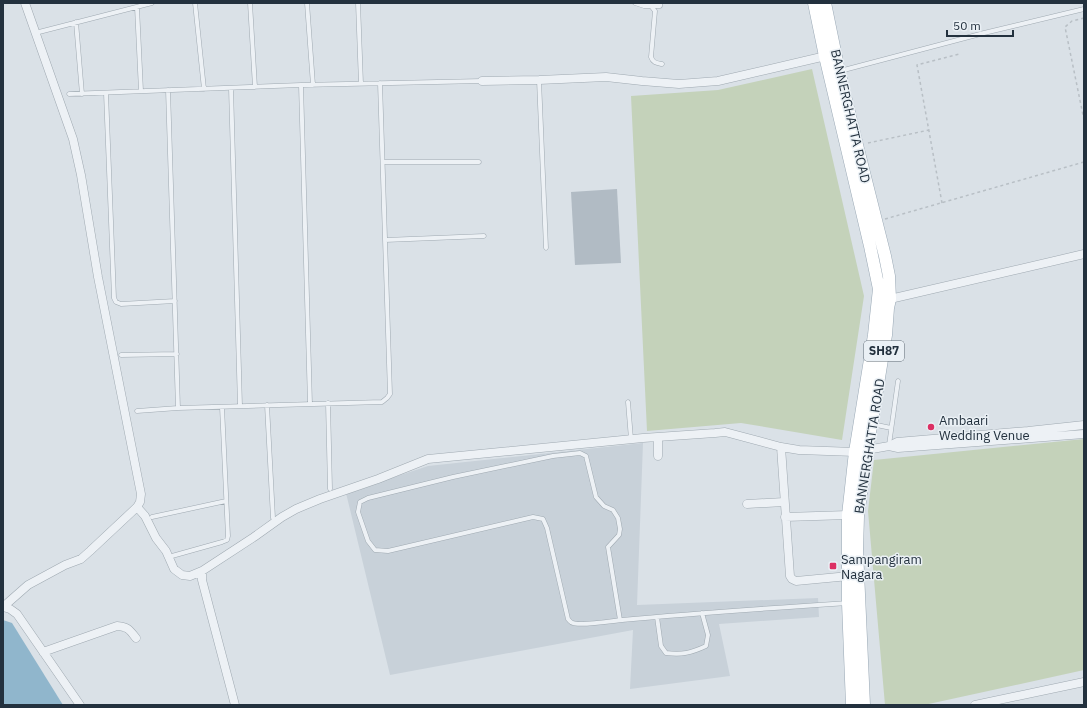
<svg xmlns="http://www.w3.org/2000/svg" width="1087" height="708" viewBox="0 0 1087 708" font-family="'IBM Plex Sans',sans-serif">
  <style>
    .built { fill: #c8d1d9 }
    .green { fill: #c4d2ba }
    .water { fill: #90b6cc }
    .building { fill: #b1bbc4 }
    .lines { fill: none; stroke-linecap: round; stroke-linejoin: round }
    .service-casing { stroke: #9fa9b1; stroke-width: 5 }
    .minor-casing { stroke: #9fa9b1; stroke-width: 9 }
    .primary-casing { stroke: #98a7b4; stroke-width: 13 }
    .path { stroke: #b8bfc5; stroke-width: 1.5; stroke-dasharray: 3 3; stroke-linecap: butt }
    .service { stroke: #edf1f5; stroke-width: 4 }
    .minor { stroke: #edf1f5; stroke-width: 8 }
    .primary { stroke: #fff; stroke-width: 12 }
    .poi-dot { fill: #dc2f63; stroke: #eaf0f5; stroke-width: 1.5 }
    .labels { text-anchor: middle; stroke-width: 3; stroke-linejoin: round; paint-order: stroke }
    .shield { fill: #eaf0f5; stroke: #5f6a75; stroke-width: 1 }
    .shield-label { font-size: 12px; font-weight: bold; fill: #23313e }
    .street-label { font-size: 13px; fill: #23313e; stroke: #eaf0f5 }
    .poi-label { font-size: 13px; fill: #23313e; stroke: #eaf0f5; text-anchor: start }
  </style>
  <rect width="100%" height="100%" fill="#dae1e7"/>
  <path class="built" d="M643 443 637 605 818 598 819 617 719 624 730 676 630 689 633 630 390 675 346 493 428 466Z"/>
  <path class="green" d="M812 69 864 296 842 440 741 423 647 431 631 96 718 90Z
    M1084 439V670L924 705H885L868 511 874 460Z"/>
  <path class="water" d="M3 620 12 623 63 705H3Z"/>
  <path class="building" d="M617 189 621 263 575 265 571 192Z"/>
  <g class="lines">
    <g class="service-casing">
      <path id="service" d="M195 3 204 89
        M250 3 255 87
        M307 3 313 85
        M358 3 361 84
        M635 3 644 6H651L655 11 651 57C653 63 657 63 662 64
        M651 6H660V3
        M137 7 141 91
        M76 22 82 94
        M39 32 152 3
        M840 71 984 33 1084 9
        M539 80 546 248
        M301 85 310 404
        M231 88 240 406
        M168 90 178 408
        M106 93 114 298 116 302 121 304 175 301
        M69 94 301 85 482 81
        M383 162H479
        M385 240 484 236
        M121 355 177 354
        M628 402 631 439
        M328 403 330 489
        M267 405 273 518
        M137 411 178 408 382 402 387 398 390 394 380 83
        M872 424 891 428
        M889 445 898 381
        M152 517 226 501
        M172 556 222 542 227 540 228 536 222 407
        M657 617 661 646 666 653C682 655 691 653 706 646L708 635 702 613
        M620 620 608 547 619 535 620 529 618 518 613 510 604 506 596 497 586 456 580 453 553 456 453 477 368 498 360 502 358 512 368 541 375 550 388 551 533 517 543 519 547 528 568 619C570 621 571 623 573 623 579 626 613 621 622 620 697 613 772 608 848 603"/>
    </g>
    <g class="minor-casing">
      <path id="minor" d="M482 81 539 80 606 77 642 81 679 84 718 81 830 55
        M890 299 1084 254
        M658 437V456
        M889 446 898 448 1084 434
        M781 447 790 576 792 579 796 581 849 576
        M747 504 784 502
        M137 507 145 516 156 538 166 551 174 569 182 575 190 576 202 571 254 537 282 517 296 509 320 499 378 479 428 459 643 438 715 433 725 432 781 447 799 450 855 452 889 446 897 442 1028 431 1084 425
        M785 517 848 515
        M202 571V580L235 705
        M3 607 28 585 65 565 81 559 90 551 137 507 140 502 141 494 98 277 81 175 73 139 25 3
        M3 607 10 609 17 614 80 705
        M43 652 117 626C128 627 129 629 136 638
        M975 705 1084 682"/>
    </g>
    <g class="primary-casing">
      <path id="primary" d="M814 3 825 56 870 246 879 289 874 335 855 452 848 515V603L852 705
        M825 3 839 71 857 145 885 256 889 276 890 299 888 308 886 335 867 451 858 516 857 550 864 705"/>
    </g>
    <path class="path" d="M1084 18 1072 21 1065 27 1084 120
      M868 143 929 130
      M942 203 917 65 959 54
      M885 219 1084 162"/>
    <use href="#service" class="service"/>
    <use href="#minor" class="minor"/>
    <use href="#primary" class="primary"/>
  </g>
  <g class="poi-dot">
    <circle cx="931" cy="427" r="4"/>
    <rect x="829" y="562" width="8" height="8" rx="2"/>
  </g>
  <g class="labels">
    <rect class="shield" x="864" y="341" width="40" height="20" rx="3"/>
    <g class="shield-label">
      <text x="884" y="355">SH87</text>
    </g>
    <g class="street-label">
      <text transform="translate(851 116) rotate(77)" y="5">BANNERGHATTA ROAD</text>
      <text transform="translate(869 446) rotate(-81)" y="5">BANNERGHATTA ROAD</text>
    </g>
    <g class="poi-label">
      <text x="939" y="425">Ambaari<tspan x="939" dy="15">Wedding Venue</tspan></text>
      <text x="841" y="564">Sampangiram<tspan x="841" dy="15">Nagara</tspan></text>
    </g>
  </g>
  <rect width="1087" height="708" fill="none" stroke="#23313e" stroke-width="8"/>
  <path d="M947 30v6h66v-6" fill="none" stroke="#23313e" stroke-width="2"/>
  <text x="953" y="30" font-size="12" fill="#23313e" stroke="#eaf0f5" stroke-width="3" paint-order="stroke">50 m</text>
</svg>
